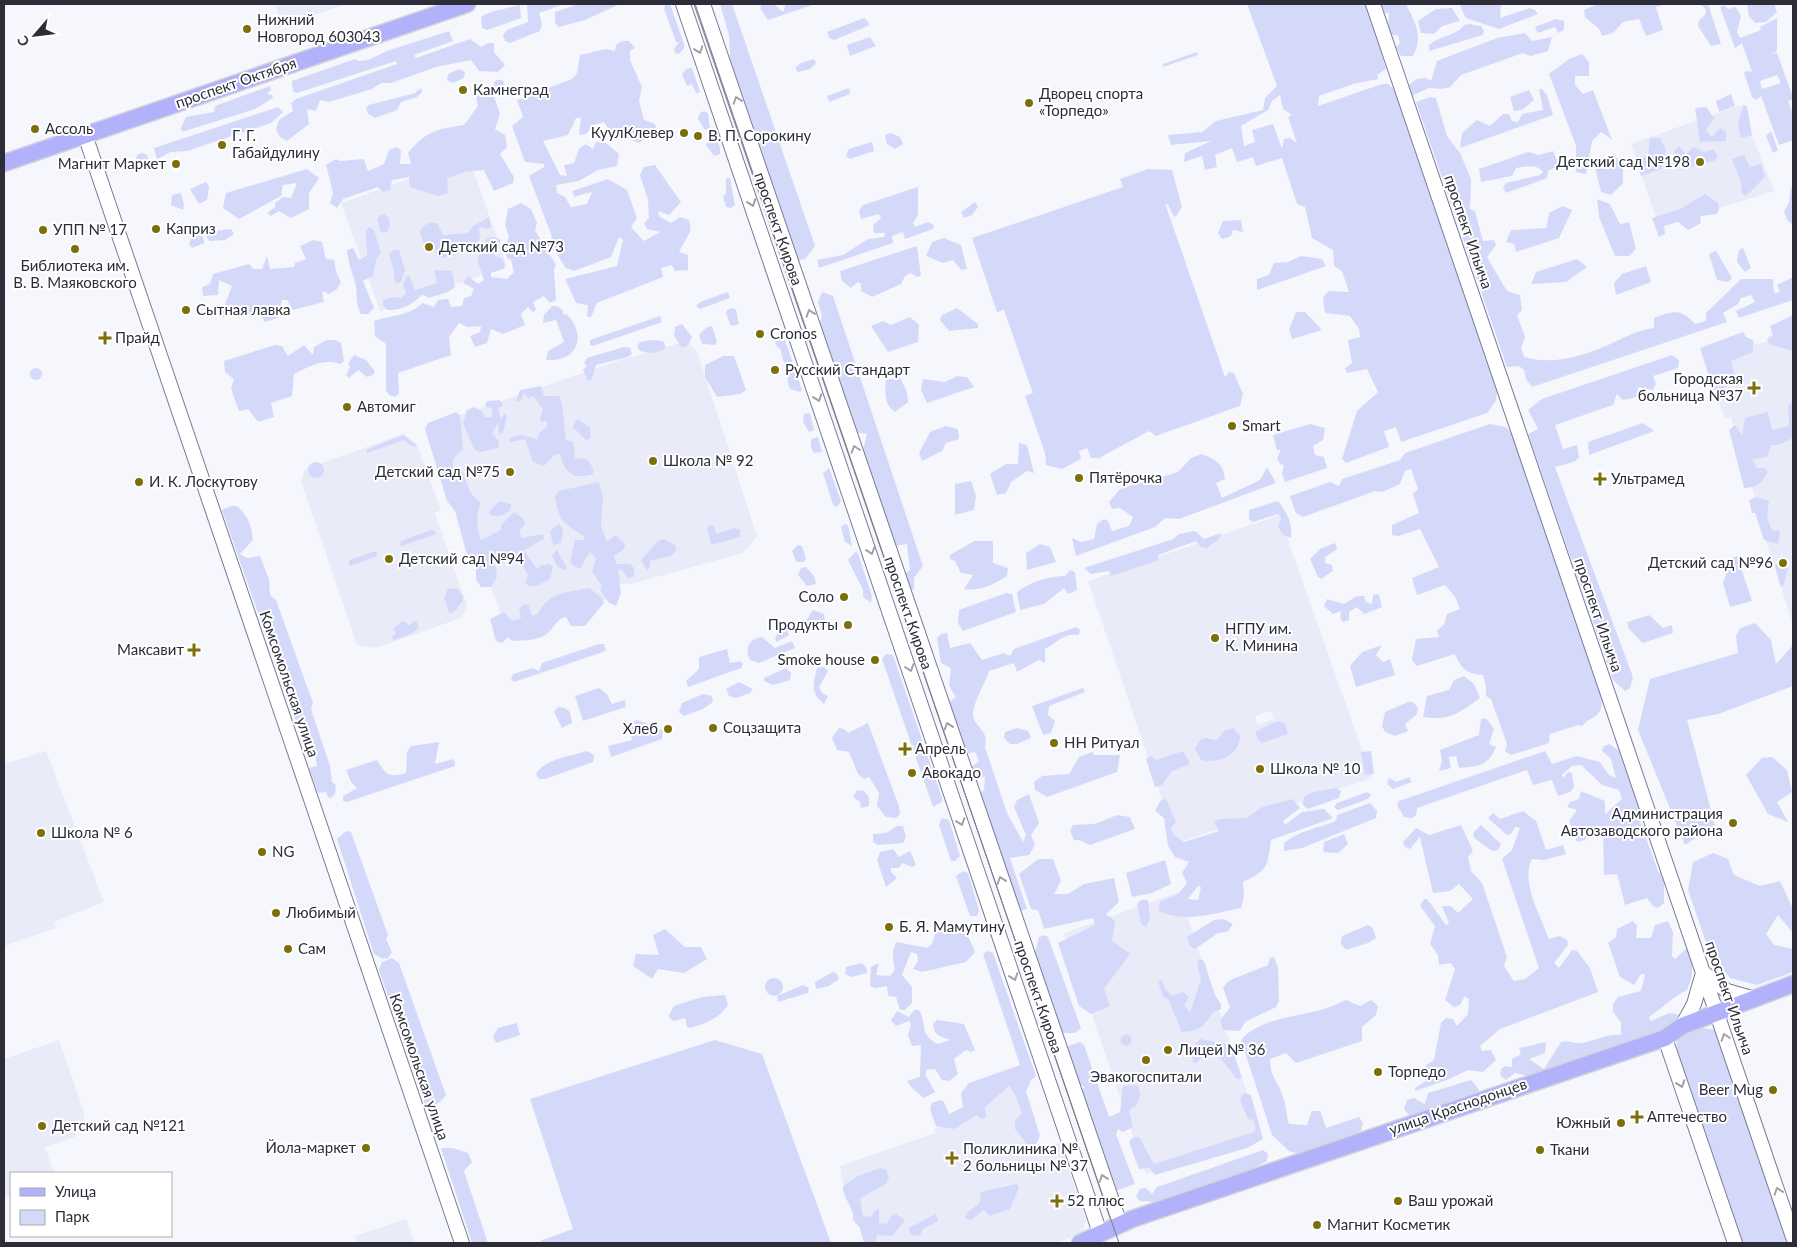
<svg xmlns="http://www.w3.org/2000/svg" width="1797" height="1247" viewBox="0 0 1797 1247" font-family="Lato,sans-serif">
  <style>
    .built { fill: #e9ebf9; fill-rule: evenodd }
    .green { fill: #d4d9fa; fill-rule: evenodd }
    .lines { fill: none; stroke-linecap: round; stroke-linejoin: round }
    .minor-casing { stroke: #797c96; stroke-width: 16 }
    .major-casing { stroke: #d5d5d7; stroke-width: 19 }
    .minor { stroke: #fff; stroke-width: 14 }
    .major { stroke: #b1b2fb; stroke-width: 16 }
    .tram { stroke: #7b7c85; stroke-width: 1 }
    .oneway { stroke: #a0a0a5 }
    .poi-dot { fill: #7d6e0a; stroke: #fff; stroke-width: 2 }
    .labels { text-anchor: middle; stroke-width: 4; stroke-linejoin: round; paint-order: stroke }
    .poi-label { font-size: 15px; fill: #2c2d38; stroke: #fff; text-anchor: start }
    .street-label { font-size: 15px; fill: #2c2d38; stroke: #fff }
  </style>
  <rect width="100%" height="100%" fill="#f6f7fd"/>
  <path class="built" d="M275 4H347L282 26Z
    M1740 105 1774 191 1659 227 1631 144Z
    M469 158 507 266 380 311 341 203Z
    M1793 328V624L1753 502 1755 499 1741 447 1731 417 1725 419 1704 359 1754 342 1756 345 1770 340 1768 336Z
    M687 341 697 351 757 536 743 553 631 584H616L618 596 507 632 468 520 429 426 614 362Z
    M403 434 417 444 441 510 435 513 467 606 461 618 376 648 357 645 301 481 305 469Z
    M1279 515 1372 778 1177 843 1088 581ZM1271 711 1274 719 1258 725 1255 716Z
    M46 751 104 902 54 922 56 928 4 946V764Z
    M1179 892 1262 1137 1146 1174 1064 933Z
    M59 1040 85 1115 75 1137 45 1147 54 1173H11V1195L4 1197V1059Z
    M1017 1083 1038 1149 1060 1143 1086 1220 1082 1233 1057 1243H865L842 1180 840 1166 935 1133 934 1129 975 1115 969 1097Z
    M406 1219 415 1243H357L355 1236Z"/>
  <path class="green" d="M527 4H564L539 13 542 24 540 31 510 43 505 41 503 35 507 30 528 22Z
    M579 4H618V5L585 20 559 27 555 23V12Z
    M665 4H670L685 47 679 54 675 53 674 49 679 42H676L664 9Z
    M720 4H732L815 246 805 259 796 261 730 59 729 35Z
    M762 4H774L783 12 786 4H815L768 20 760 8Z
    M1247 4H1365L1370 13 1386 69 1377 75 1378 79 1353 84 1319 96 1318 106 1382 84H1388L1394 89 1497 392 1496 401 1487 413 1401 442 1396 427 1384 431 1389 447 1346 463 1342 459 1357 411 1378 392 1367 369 1347 373 1345 368 1352 363 1348 340 1360 337 1359 329 1350 316 1325 313 1323 297 1329 291 1349 292 1342 271 1334 266 1333 250 1312 238 1305 207 1297 204 1282 158 1256 166 1253 157 1237 162 1232 148 1215 155 1217 167 1205 170 1202 156 1184 162 1185 153 1211 141 1171 145 1168 135 1202 132 1216 121 1263 110 1265 98 1277 86ZM1280 95 1283 109 1292 115 1288 117 1297 143 1290 138 1284 139 1282 149 1273 124 1252 130 1255 142 1244 146 1241 126 1268 110 1272 101Z
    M1381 4H1406C1415 23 1424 36 1413 56H1401L1396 47 1400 43 1398 35H1392L1388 26 1389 13H1384Z
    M1463 4H1501L1500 18 1530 8 1535 10 1538 14 1499 29 1466 18 1460 6Z
    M1599 4H1667L1656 7 1663 30 1646 36 1639 19 1623 22 1613 33 1602 36 1599 29 1585 17 1584 10Z
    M1701 4H1708L1721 44 1711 46 1698 26 1699 20 1705 15 1706 10Z
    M1747 4H1774L1777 12 1766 22 1755 23 1749 16Z
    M520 5 521 18 487 30 482 28 481 17C492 10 507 9 520 5Z
    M1724 5 1728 9 1736 7 1741 16 1737 32 1740 38 1761 30 1760 27 1777 18V51L1771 54 1777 53 1793 97V99L1788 101 1793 114V140L1779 145 1761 96 1756 100 1752 97 1744 73 1746 71 1752 72 1742 43 1735 48 1720 7ZM1777 75 1781 83 1762 89 1760 81Z
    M1452 8 1460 21 1442 26 1434 34 1421 33 1418 21 1436 9Z
    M864 18 869 23 868 26 834 40 829 38 827 32Z
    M1556 19 1564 21V30L1558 33 1555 27 1538 33 1535 27Z
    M1469 24 1481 26 1484 31 1483 35 1429 51V45C1439 36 1456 36 1464 25Z
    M449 31 453 41 414 55 416 58 470 39 481 47 488 43H494V52L505 65 498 72 479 71 471 60 436 67 391 83H381L372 89 329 102 320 100 316 111 307 109 309 124 287 141 280 137 276 130 279 120 293 111 291 103 296 99 397 64 396 61 297 93 293 92 292 81 355 59 358 61 368 60 387 51Z
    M1525 33 1532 41 1552 37 1548 51 1531 56 1523 53 1461 75 1450 87 1441 89 1429 88 1412 96 1409 85 1416 79 1426 78 1431 81 1437 61 1497 38Z
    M870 37 876 46 850 56 847 45Z
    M622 41H629L635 48 630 51V60L642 87 639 101 644 120 655 124 657 132 639 143 609 130 604 122 594 125 586 134 579 135 581 118H576L568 135 543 141 560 175 567 176 564 165 574 163 579 149 586 144 593 149 596 142 606 143 619 154 617 166 598 170 579 181 556 185 557 193 565 197 571 207 587 204 592 192 574 197 572 191 608 179 627 190 637 218 631 227 644 241 660 232 647 229 644 223 649 218 648 200 640 175 644 167 655 165 681 202 669 215 658 211 660 217 671 223 680 217 689 220 691 230 679 252 688 255V270L675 271 672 265 661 268 663 277 597 303 591 317H587L588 305 576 303 565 279 617 266 623 240 619 237 611 257 574 271 566 268 555 251 550 249 547 244 552 237 529 176 544 167V164L525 162 512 126 523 117 517 100 572 79 577 73 580 55 606 49 615 51 616 45Z
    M1197 52 1198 55 1163 67V64Z
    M1582 54 1589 62V76H1575V85L1583 94 1593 90 1612 140 1601 132 1592 141 1586 174 1576 172V146L1549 74 1569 59Z
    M814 59 816 63 810 69 798 72 795 68 801 63Z
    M692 68 700 92 696 93 692 84 687 86 682 74 686 69Z
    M459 69 465 72 464 78 453 83 447 80 448 74Z
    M493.5 85a5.5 5.5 0 1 1 11 0a5.5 5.5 0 1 1-11 0Z
    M270 86 271 90 267 94 272 95 273 98 255 109 182 132 181 128 186 117 214 112 215 106Z
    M421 88 422 92 417 97 401 102 397 110 375 118 368 114 366 108 369 105 415 93Z
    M849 88 850 94 829 102 827 96Z
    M1539 89H1542L1547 95 1553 115 1460 148 1462 133 1477 120 1490 126 1503 114H1509L1512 121 1518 122 1522 114 1543 110Z
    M1529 90 1534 100 1522 110 1514 111 1510 97Z
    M475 92 493 93 500 114 495 129 505 135 507 147 500 154 514 177 513 183 494 191 484 170 465 172 447 178 448 193 438 196 410 187 409 177 392 180 390 190 383 192 378 187 343 199 337 208 330 203 333 193 326 165 336 159 340 161 364 159 368 171 384 164 389 150 397 147 401 151 400 164H411L408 153C426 131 437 129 464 125L478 106Z
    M1731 94 1735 106 1719 112 1716 101Z
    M1430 97 1436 98 1447 136 1460 153 1471 179 1470 209 1475 211 1483 241 1494 240 1496 245 1487 257 1507 291 1520 295 1522 310 1517 315 1525 337 1521 348 1524 357C1551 365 1580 357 1606 346 1622 339 1636 330 1654 328V318C1672 311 1681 308 1695 324L1706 321V313L1741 279H1773L1774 293 1780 292 1777 285 1793 277V300L1739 318 1736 311 1755 302 1751 295 1741 298 1738 304 1723 313 1727 322 1532 387 1526 379 1524 370 1519 366 1507 367 1416 102Z
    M1743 105 1747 106 1752 135 1741 138 1738 124Z
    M278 107 283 112 271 123 187 151 171 152 157 159 154 148Z
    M1706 107 1714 118 1706 130 1712 137 1720 128 1726 132V141L1700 142 1695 108Z
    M704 111 708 113 710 128 705 130 698 119 700 113Z
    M1771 131 1778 150 1773 153 1766 136Z
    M891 133 900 137 903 144 895 149 887 144 885 135Z
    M1650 138H1660L1666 150 1661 169 1641 176 1636 162 1648 155Z
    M710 139H716L720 147V154L714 156 706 145Z
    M872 142 874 151 850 159 846 156 849 149Z
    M1679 146 1686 154 1693 147 1704 152 1713 149 1718 156 1714 161 1685 168 1674 152Z
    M1553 151 1559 165 1548 171 1547 178 1506 193 1503 188 1506 183 1540 175 1543 172C1537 163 1525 167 1516 168L1512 176 1481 182 1479 169 1528 152 1539 155Z
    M136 159a6 6 0 1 1 12 0a6 6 0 1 1-12 0Z
    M1614 153 1623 168V183L1611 195 1601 192 1595 167Z
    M1744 155 1750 167 1761 164 1765 177 1746 196 1741 192 1742 185 1732 159Z
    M307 169 319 178 309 193V209L291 218 279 211 271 216 267 213 275 207V203L283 197 291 198 297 183 283 185 281 196 239 219 223 208 226 193Z
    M1148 169 1172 170 1182 207 1177 215 1174 217 1168 205 1165 203 1225 377 1229 372 1234 373 1243 394 1240 406 1156 436 1149 431 1099 458H1091L1087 448 1079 451 1081 459 1062 469 1046 465 1045 453 1025 396 1033 393 1029 382 1004 310 997 312 972 238 1123 187 1120 179Z
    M726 178H730L735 205 731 208 726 207 723 197 726 193Z
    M206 182 209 187 207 200 199 204 190 189Z
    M918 187V215L913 223 915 227 928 222 934 225 933 229 905 239 903 232 892 236 893 243 819 268 817 260 843 255 868 239 884 237 885 233H874L873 225 881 218 879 214 861 219 859 211 863 205Z
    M1791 187 1793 188 1792 224 1787 220 1784 211 1789 203Z
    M181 193 184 205 183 210 171 205 172 195Z
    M1705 194 1718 203 1719 210 1716 214 1700 216 1701 223 1688 230 1678 222 1664 226 1665 234 1659 237 1652 218 1680 209Z
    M1597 199 1610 204 1620 224 1629 222 1636 249 1629 256H1615L1599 217Z
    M975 202 978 207 972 215 964 218 961 212Z
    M521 203 531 209 537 223 535 230 556 265 554 269 556 300 550 303 544 296 533 302 536 310 533 312 528 307 521 314 525 325 503 334 491 329 487 343 475 347 470 336 480 332 481 326 467 327 459 323 449 337 451 355 398 373 399 394 395 397 389 395 386 390V344L375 336 374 321C391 315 410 316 422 303L434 307 438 300 448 299 451 307 462 306 464 298 471 296 474 289 463 283 468 276 478 284 484 280 477 259 486 239 494 237 501 240 494 255 503 259 505 268 491 273V277L507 279 514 272 511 260 507 258 504 249 509 237 505 224 508 209Z
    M1563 206 1572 210 1559 238 1516 252 1514 244 1506 242 1511 230 1546 228 1549 213Z
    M384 214 389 218 390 226 387 232H381L377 220 380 215Z
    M489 217 491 227 487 229 479 227 480 239C472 248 451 259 439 258L436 250 425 247 420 232C424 224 428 222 437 223L443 235 468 233 473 226Z
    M1241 220 1243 232 1233 230 1231 236 1222 239 1218 233 1223 221Z
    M369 227 374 230 381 253 376 260 373 276 363 281 374 308 368 314H361C356 305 357 297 356 286 353 274 348 264 347 250L353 248 359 260 367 256 366 231Z
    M231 229 234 234 225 240 210 241 206 237 208 232Z
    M201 233 205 243 192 248 189 244 192 237Z
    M944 238 961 245 967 269 961 270 953 260 943 263 926 256 932 242Z
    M313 240 322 242 326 259 334 260 336 271 341 282 337 289 329 294 322 291 324 302 293 310 287 300H282L278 318 265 322 261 316 254 313 242 317 238 308 232 306 229 315 223 318 222 312 232 286 219 280 218 295 203 296 202 287 210 284 213 274 249 264 254 269H262L267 256 270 269 294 267 295 263 306 259 300 246Z
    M917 246 921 276 917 277 911 273 905 276 901 284 872 297 861 291V284L858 282 851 288 842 281 840 271Z
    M1743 248 1751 268 1745 272 1737 262 1739 250Z
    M393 250H399L405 270 401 282 397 283 394 280V271L389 254Z
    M1716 251 1732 278 1728 282 1717 280 1709 254Z
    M1301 256 1322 259 1326 266 1257 290V279L1269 275 1274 263 1288 262Z
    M1577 259 1587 267 1566 282 1531 284 1536 272Z
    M1646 266 1651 282 1616 295 1614 283 1622 274Z
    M434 270 452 271 455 287 448 292 429 298 422 294C414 304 401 311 387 310L383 305V300L395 297 401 298 406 293 403 285 406 277 409 275 415 290 437 283Z
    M728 292 730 298 700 309 696 306 700 302Z
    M822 292 833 296 923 566 914 578V589L910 591 905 573 910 570 907 544 894 546 861 458 867 434 853 432 818 329 822 316 818 302Z
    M552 306H557L563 310V314L568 315C587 338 577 362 546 360L548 351 564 342 556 320 543 323 544 315Z
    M733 308 736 310 739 324 731 326 726 314 727 310Z
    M957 308 978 324V328L949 331 940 320 942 315Z
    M1296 312H1305L1322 330 1292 339 1289 330Z
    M1793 315V351L1769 344 1767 339 1773 336 1770 326Z
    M660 316 662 322 593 346 590 345V340Z
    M910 317 919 325 918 342 888 352 871 326 883 321 891 325Z
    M682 324 692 337 688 345 682 348 674 336 675 327Z
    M712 326 717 342 715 345 702 344 699 335 707 327Z
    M1743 332 1746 337 1753 340V352L1731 361 1736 381 1717 392 1713 389 1700 348Z
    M777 339 785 340 802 390 800 392 790 389C787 382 788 378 787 371 786 363 781 359 781 350L775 344Z
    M327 340H335L341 343 344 361 340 364C323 358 309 367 294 374L292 396 271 403 274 417 258 422 248 409 239 411 231 389 234 379 225 372 224 361 275 345 282 346 288 356 304 345 313 355 314 347Z
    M650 340 663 341 666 348C658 353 649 354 640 351L637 346 640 342Z
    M624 347 630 348 632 354 628 357 596 365 592 379 588 381 583 370 587 366 584 363 587 358Z
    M354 355 366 360 375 371 373 375 367 377 358 370 349 378 346 375 350 367 348 364Z
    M1672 355 1679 360 1678 368 1653 376 1656 384 1653 390 1638 387V397L1623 400 1617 394 1613 405 1555 425 1563 449 1577 445 1579 458 1574 462 1555 467 1633 677 1630 688 1625 691 1613 680 1528 434 1538 429 1528 410 1542 399Z
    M723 356H734L746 390 740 394 717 397 705 377V365Z
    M30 374a6 6 0 1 1 12 0a6 6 0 1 1-12 0Z
    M957 376 967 377 974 387 927 403 921 390 923 379 945 382Z
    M900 378 907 392 908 402 895 412C884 404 885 394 886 380Z
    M541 386 544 396H559C564 407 564 427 566 440L573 442 575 458 587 459 593 468V474C572 480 565 473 560 454L554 455 544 466 533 462 525 439 510 442 509 439C519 432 526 435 537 440L540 432 547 427V421L541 422 540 418 543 409 533 396 528 398 524 393 520 402 516 401 520 390Z
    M500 400 503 406 498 408 501 419 504 414 507 416 503 433 499 434 498 423 492 434 499 441 498 448 480 452 475 450 463 424 467 410 474 407 483 412 485 417H492V409L485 406 487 401Z
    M1793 402V438L1779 445H1771L1767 457 1752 459 1757 468H1765L1768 472C1762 483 1756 488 1744 488L1729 430 1735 425 1742 435 1745 418 1768 412 1772 430 1789 426 1788 405Z
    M456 412 460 415 463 450C455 456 450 459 454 470L462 469 470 492 481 504C475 515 477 529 481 540L501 530V525L514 512 523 518 525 524 519 531 522 538 543 534 544 539 524 550 537 569 540 566 549 564 553 567 550 579C542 583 532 591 525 583L528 575 519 559 498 564 493 554 488 550 496 568 497 577 491 587H481L476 580V566L467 555 455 511 447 501 425 429 428 423Z
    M810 413 814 430 809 432 803 422 804 414Z
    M579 420 590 428 591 437 587 441 573 427 576 420Z
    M1643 423 1654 431 1589 455 1588 442Z
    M1310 424 1325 428 1323 440 1313 446 1315 455 1324 457 1327 468 1285 482 1282 474 1284 465 1280 464 1277 458 1281 450H1277L1273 435Z
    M1490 424 1506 427 1512 434 1602 697C1602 720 1594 713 1582 726L1578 725 1550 734 1549 743 1511 755 1505 751 1507 744 1491 699 1486 696V686L1483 675C1467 674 1461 669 1455 654L1417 666 1412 660 1416 639 1439 637 1437 630 1444 625 1447 614 1460 609 1455 597 1445 585 1417 595 1412 578 1439 567 1420 529 1398 536 1392 535V525L1419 513 1413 494 1418 489 1411 469 1405 471 1400 484 1382 492 1375 491 1303 517 1296 513 1290 496 1330 482 1339 486 1342 479 1400 460 1405 453Z
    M946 426 958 429 959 439 946 443 942 451 922 461 919 453 930 432Z
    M403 435 417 446H412L404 440 367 453 366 450Z
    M818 437 822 452 814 453 811 447V439Z
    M1019 443 1027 445 1034 473 1027 471 1011 482 1006 493 997 495 990 474 1006 464H1018Z
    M1202 454C1215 459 1224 464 1225 479L1216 483 1222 498 1260 480 1267 467 1276 483 1179 519 1165 518 1155 527 1076 556 1072 538 1081 542 1094 539 1097 524 1104 519 1108 521 1112 531 1129 526 1133 517 1120 508 1112 509 1109 502 1120 489 1178 472 1191 458Z
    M308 470a8 8 0 1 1 16 0a8 8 0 1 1-16 0Z
    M829 468 841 501 837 507 833 505 823 473Z
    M971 481 976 496 974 510 955 515V484Z
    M599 482 603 498 601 526 607 542 615 535 625 544 624 549 614 556 617 564H630L634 568V576L628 579 622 570 618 569 621 593 616 606 609 603 600 590 602 586 592 572 596 558 590 552 580 568 575 567 570 562 575 540H583L585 537C564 522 560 524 555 497L559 491Z
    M1757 497 1769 501 1767 518 1772 530 1780 531 1778 544 1764 540 1755 513H1752L1749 500Z
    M499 501 511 504C512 514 498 518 490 515L489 512Z
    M1278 501C1287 513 1293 523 1291 538L1283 535 1278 527 1281 518 1278 514 1253 522 1249 519V510Z
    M231 506H237C249 517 251 525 253 540L240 554 247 558 260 556 269 579 270 595 276 600 313 703 311 709 330 766 332 782 336 785 335 794 331 798 328 797 326 792 318 793 309 768 317 766 316 758 308 747 302 722 295 719 222 510Z
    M559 524 563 529 561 543 553 545 550 531Z
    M844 524 848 525 852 546 845 542 841 527Z
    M710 525 714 526 716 534 734 528 740 530V537L711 545 707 528Z
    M431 530 435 531 436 534 401 546 400 544 401 541Z
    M1195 531 1204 539 1221 533 1220 538 1207 548 1201 547 1196 541 1158 555 1159 560 1111 576 1109 571 1091 574 1084 568 1173 539 1179 534Z
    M664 539 676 546V551L670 556 650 561V568L647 570 641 560 658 541Z
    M974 541H993V563L1008 568 1007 576C995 584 978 592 964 589L973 575 961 573 955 561 950 559V555Z
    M1335 543 1337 547 1336 550 1325 557V563L1332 565 1333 571 1321 579 1318 577 1310 559 1320 549Z
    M1040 544 1050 547 1056 562 1027 570 1026 553Z
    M798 545 802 546 806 558 804 562H796L792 551Z
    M557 550 567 568 566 571 557 566 552 555Z
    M376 551 377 556 350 566 349 564V560Z
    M855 552 858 553 872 596 871 603 863 597V590L848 560Z
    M1737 556 1752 601 1730 607 1723 583 1727 572 1723 561Z
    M1781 562 1788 568 1783 587 1780 585 1775 565Z
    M806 567 814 576 816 584 807 586 798 575 801 568Z
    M1070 570 1075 572 1077 590 1068 594 1064 588 1044 604 1020 610 1017 593C1027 582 1051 576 1065 576Z
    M457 588 463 596V601L453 613H449L444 597 448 589Z
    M589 588 601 597 604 603 585 626H571L566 617C556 619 555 627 548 633 540 641 523 640 512 641L508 637 502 643 496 641 490 619 504 612 512 621 521 618 519 609 524 604 529 605 532 616 538 614C549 591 567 593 589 588Z
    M1006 593 1012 594 1016 612 963 631 958 623 959 610Z
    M1379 594 1382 607 1364 614 1357 607 1349 612V620L1343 622 1340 618 1341 611 1333 614 1324 606 1327 599 1344 604 1357 596H1364L1366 602 1372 604 1373 595Z
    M813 610 824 614 825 620 814 627 809 625 806 621Z
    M1649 615 1663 628 1672 625 1673 633 1643 643 1629 629 1627 622Z
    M403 621 409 625 416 621 419 627 413 633 394 640 392 637 396 633 393 629Z
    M1755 623 1771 640 1776 664 1793 645V686L1718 714 1687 720 1715 825 1685 845 1638 730 1650 679 1738 653 1736 636 1740 628Z
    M1076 627 1080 630 1079 635C1064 632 1057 643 1045 649V663L1039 660 1017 672 1014 663 989 671C985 684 975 699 973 712 972 728 990 728 985 747L1007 813 1023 842 1026 835 1014 807 1017 800 1029 794 1039 823 1031 835 1035 845 1029 855 1010 858 1027 909 1016 911 977 796 984 790 985 776 972 783 966 771 979 761 975 752 966 754 947 704 956 697 949 686 951 668 941 663 937 638 941 634 947 633 950 648 970 643 982 660 1004 653 1010 656 1014 649Z
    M782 630H787L789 635 777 642 775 639 778 632Z
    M762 637 775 648 792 641 795 648 759 663 750 660C744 648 749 639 762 637Z
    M599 644H604L606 651 514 682 511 680 513 674 533 668 539 671 542 663Z
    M1382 645 1376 655 1383 662 1390 659 1395 675 1356 687 1350 666 1362 652Z
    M727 649 730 663 741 661 743 664 741 668 688 687 686 681 699 669V657Z
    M886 654 893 655 942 798V802L933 807 882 659Z
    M824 667 828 671 819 687 822 693 828 696 824 704C810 693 813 684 817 668Z
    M786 668 791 673 790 680 773 685 764 681V678Z
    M1464 676 1474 684 1480 698C1459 713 1450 721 1423 717L1427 696 1449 690 1454 680Z
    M739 682 753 689 750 693 736 698 729 696 726 689Z
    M599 688 607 694 612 704 625 700 626 707 583 721 575 696Z
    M1083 688 1085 692 1049 706 1048 715 1055 721 1051 733 1043 735 1032 706Z
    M703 694 712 696 713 702 703 709 684 716 679 712 682 703Z
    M1408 702H1413L1418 708 1417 714 1405 724 1408 731 1395 736 1385 732 1382 726 1385 712Z
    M558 707 565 708 570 712 572 723 562 728 554 712Z
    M1486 718 1494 729 1489 744 1496 747C1488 767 1478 766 1459 768L1456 756 1449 757 1451 768 1439 771 1442 761 1440 750 1479 735 1481 719Z
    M637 720 658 727 663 731 662 739 611 757 608 746 632 740 628 723Z
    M1278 721 1285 724 1288 734 1262 743 1258 739 1255 732Z
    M868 723 899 806 900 814 896 818 886 817 877 806 879 793 869 777 864 779 858 774 849 752 837 750 832 738 839 728 844 729 848 733Z
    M1017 728 1028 731 1031 738 1017 744H1010L1004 738 1005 732Z
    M1233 728 1240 736C1240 755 1218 764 1201 760L1195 749 1200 740 1206 738 1217 740 1224 731Z
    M439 742 435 764 454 759 455 766 347 802 343 801V796L357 788 351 782 346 770 377 760C387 775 387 778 406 773L407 752 411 746Z
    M1610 744 1619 751 1642 816 1640 821 1658 871 1664 878V903L1658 908 1653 906 1647 898 1625 905 1617 874 1604 875 1603 830 1601 826 1592 827 1585 840 1577 842 1569 821 1577 810 1567 807 1570 802 1579 799 1581 791 1605 801V814L1622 799 1619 790 1602 785 1581 765 1572 766 1562 775 1563 778 1568 772 1572 773 1574 787 1570 792 1558 796 1552 780 1533 785 1527 770 1417 808 1416 815 1412 818 1404 817 1397 805 1399 801 1545 751 1552 764 1577 756 1600 762 1609 775 1616 778 1611 759 1602 751 1604 746Z
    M587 751 594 755 593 762 545 779H539L536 774C544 759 572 756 587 751Z
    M1183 751 1190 764 1172 771 1162 785 1155 787 1146 759 1151 756 1156 760Z
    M1371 751 1374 774 1365 775 1361 752Z
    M1092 752 1095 755H1120L1117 772 1047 797 1035 790 1034 782 1042 776 1069 774 1079 757Z
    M1772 757 1787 770 1792 792 1777 802 1788 822 1768 814 1746 775 1762 758Z
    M1409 777 1412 782 1393 789 1387 784 1389 778 1396 782Z
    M1336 788 1341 791 1339 798 1308 809 1302 804 1305 796 1314 792Z
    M857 790 864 791 869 797V806L861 808 860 802 853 797Z
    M1367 792 1371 795 1368 799 1338 810 1334 807 1337 803Z
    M1166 799 1176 822 1171 828 1174 835 1184 842 1219 831 1214 822 1219 819 1246 818 1262 807 1293 799 1300 808 1283 821 1285 825 1302 812 1324 809 1333 818 1271 840C1267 868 1268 870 1243 882L1244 897 1241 908C1212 914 1186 923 1158 911L1160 902 1178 894 1187 883 1182 873 1189 862 1175 857 1168 846 1164 818 1155 811 1161 800ZM1198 886 1201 887 1198 900 1188 899Z
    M1370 803 1377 811 1376 818 1302 848 1284 851V843C1298 831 1319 828 1336 821L1337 815Z
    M1523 811 1536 821 1546 850 1563 845 1566 854 1544 860 1532 859C1520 882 1541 916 1549 939L1560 936 1567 940 1568 945 1554 963 1559 968 1572 950 1577 951 1590 968 1598 992 1500 1029 1480 1046 1482 1051 1491 1050 1496 1060 1483 1072 1468 1070 1447 1080 1415 1091V1088L1426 1081 1424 1076 1426 1065 1434 1060 1441 1023 1446 1018 1453 1019 1457 1026 1468 1014 1469 999 1465 996 1460 1005 1454 1007 1445 1000 1455 969 1451 963 1439 965 1438 955 1430 944 1435 926 1420 906 1424 899H1427L1446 925 1449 923 1442 906H1451L1458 913 1473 899 1459 884 1450 891 1433 893 1420 837 1410 849 1405 847 1403 842 1416 828 1429 835 1461 825 1473 851 1468 857 1471 871 1482 883 1507 957 1504 966 1514 981 1525 979 1539 968 1502 859 1512 850 1520 828 1515 827 1511 834 1507 835 1488 818 1493 813 1500 819Z
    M1117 815 1130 817 1135 829 1090 845 1079 840H1074L1070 831 1073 825 1095 824Z
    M942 818 949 820 960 856 955 861H951L939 825Z
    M1481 825 1501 844 1498 850 1492 851 1474 838 1473 833Z
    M897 826H903L906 837 903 843 878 845 873 842V834L886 833Z
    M346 831 351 832 388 935 386 939 392 952 388 958 383 959 374 954 337 839Z
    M1344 834 1348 844 1338 853 1323 852 1324 842Z
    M893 849 899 857 910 851 916 865 912 867 902 863 899 868H891V872L897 878 886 887 877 860 880 852Z
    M1713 853 1728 859 1734 875 1760 886 1780 881 1793 909V933L1778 915 1766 934 1774 945 1793 949V972L1757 985 1730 978 1710 954 1688 890 1693 862Z
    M1038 859H1053L1061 881 1054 894H1068L1084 884 1114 878 1119 902 1106 914 1115 921 1112 941 1130 954 1104 989 1110 1006 1091 1014 1079 1006 1058 943 1095 925 1093 918 1044 929 1038 910 1031 909 1019 874Z
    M1165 860 1171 884 1152 893 1132 897 1126 873Z
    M963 871 968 873 979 910 977 916H970L956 876Z
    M1141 900H1148L1150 919 1146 927 1141 924 1137 904Z
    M1224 919 1233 924 1227 932 1218 933 1195 949 1190 946 1187 937 1214 920Z
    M1633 921 1637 926 1636 938H1651L1655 925 1668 921 1673 932 1672 956 1675 959 1688 947C1694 963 1694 974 1687 990 1673 997 1663 1007 1649 1017L1651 1021 1669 1013 1677 1014 1681 1019 1660 1035 1650 1034 1642 1041 1532 1077 1515 1073 1506 1080 1500 1075 1501 1069 1505 1066 1512 1067V1059L1521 1054 1519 1048 1546 1042 1545 1053 1529 1059 1544 1069 1561 1042C1569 1040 1574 1044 1581 1043 1596 1041 1606 1033 1621 1035V1022L1613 1012V1004L1618 997 1641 991 1645 974H1641L1634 985 1620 977 1608 943 1616 937 1617 929Z
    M957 924 965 929 975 952 966 962 922 972 913 969 918 961 917 954 911 952 902 975 912 987V1003L905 1010H900L896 997 888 996 887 986 876 988 870 986 871 967 879 963 876 975 890 976 895 970C893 961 891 949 897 942L927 948 932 944 936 930Z
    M1368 925 1373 928 1376 938 1368 943 1346 950 1341 944 1342 936Z
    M665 929 685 947H701L707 959 684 973 658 969 652 979 633 966 636 954 659 955 653 935Z
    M1044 935 1048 937 1081 1028 1075 1033H1061L1034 957 1039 937Z
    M988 951 993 953 1036 1076 1031 1080 1026 1091 1040 1136 1032 1153 1024 1152 1026 1143 1015 1129V1121L1022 1113 1015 1094 1009 1086 985 1107 986 1118 981 1119 977 1115 954 1129 936 1126 930 1109 932 1103 940 1100 944 1102 949 1114 963 1107 961 1093 969 1083 1020 1065 983 954Z
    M1274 957 1278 968 1279 1001 1276 1007 1245 1022 1240 1031 1223 1030 1220 1020 1230 1008 1223 987 1230 980 1268 965 1270 958Z
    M392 958 399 963 446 1095C440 1103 434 1108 425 1104L379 970 382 962Z
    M1199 959 1204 961 1215 995 1221 1004V1009L1213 1012C1204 1027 1199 1031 1182 1032L1168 999 1163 997 1158 981 1162 980 1166 990 1172 996 1183 992 1189 997 1184 1005 1190 1013 1201 979 1197 963Z
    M862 963 867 969V973L852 977 845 974 846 967Z
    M833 972 837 974 839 979 829 986 816 989 815 982Z
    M765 987a9 9 0 1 1 18 0a9 9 0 1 1-18 0Z
    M803 985 809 988 808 993 778 1002 777 996Z
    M725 995 728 1005C718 1019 707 1023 690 1028L687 1027 685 1018 674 1021 670 1019 669 1015 674 1006 702 997Z
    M1346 1000 1360 1006 1371 1000 1378 1006 1376 1015 1362 1027V1041L1296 1063 1286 1053 1270 1059C1270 1077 1278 1081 1283 1097 1286 1105 1286 1115 1289 1124L1307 1125 1312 1111H1320L1326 1128 1359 1117 1363 1123 1361 1131 1299 1154 1289 1151 1272 1135 1241 1040C1259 1018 1298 1017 1324 1009 1331 1007 1339 1003 1346 1000Z
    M914 1010H919C928 1025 918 1034 938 1044L950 1040C940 1036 934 1036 933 1024L937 1020 964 1024 975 1050 971 1052 966 1050 954 1059 958 1074 949 1081 942 1080 935 1069 926 1070V1076L935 1092 924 1098 912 1088 907 1081 920 1077 921 1045 912 1046 908 1035 911 1024 909 1021 896 1026 891 1020 897 1011 909 1017Z
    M517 1023 520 1035 496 1043 493 1036 498 1028Z
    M1702 1028 1716 1030 1721 1038 1790 1243H1741L1676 1053 1678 1038Z
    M1120.5 1040a5.5 5.5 0 1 1 11 0a5.5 5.5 0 1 1-11 0Z
    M1200 1039 1231 1045 1242 1078 1237 1079 1216 1052 1199 1046 1198 1050 1201 1058 1196 1063 1193 1062 1191 1049Z
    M715 1040 762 1054 831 1243H541L540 1241 573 1229 530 1099Z
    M1080 1042 1084 1045 1109 1117 1120 1112 1123 1086 1138 1085 1140 1095 1137 1105 1129 1110 1133 1127 1123 1132 1118 1129 1116 1134 1135 1184 1115 1191 1080 1091 1085 1087 1075 1082 1065 1047Z
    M1471 1080 1480 1091 1409 1115 1404 1109 1407 1100 1414 1098 1425 1104 1428 1093Z
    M1245 1093 1251 1095 1263 1139 1247 1148 1155 1175 1149 1168 1139 1169 1129 1142 1132 1138 1139 1137 1154 1164 1254 1132 1256 1128 1253 1120 1248 1119 1240 1101 1242 1095Z
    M441 1148H453L468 1153 472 1162 464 1171 488 1243H472Z
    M1263 1150 1268 1154 1267 1161 1253 1169 1155 1202 1140 1201 1136 1197 1140 1189 1146 1188 1152 1194 1157 1187Z
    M880 1168 886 1170 889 1177 886 1184 860 1198 863 1217 872 1216 874 1211 879 1209V1223L887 1224 890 1217 896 1214 905 1220 892 1236 877 1235 875 1243H864L860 1228 853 1220C855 1208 842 1198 843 1186L856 1177Z
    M1017 1184 1019 1188 1010 1209 989 1216 984 1210 971 1220 965 1218 968 1212 980 1203 981 1192Z
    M936 1214 938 1221 923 1229 920 1235 913 1236 910 1234 909 1228Z"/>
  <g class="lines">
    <g class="minor-casing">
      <path id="minor" d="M683 4 1100 1233
        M703 4 1120 1224
        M1373 4 1793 1237
        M85 135 462 1243
        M1704 973 1727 991 1752 998
        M1682 1026 1694 1004 1703 973
        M1665 1038 1735 1243"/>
    </g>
    <g class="major-casing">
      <path id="major" d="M4 163 467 4
        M1080 1243 1132 1219 1665 1038 1682 1026 1793 984"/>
    </g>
    <use href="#minor" class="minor"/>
    <use href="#major" class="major"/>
    <path class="tram" d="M694 4 1119 1243"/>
  </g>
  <defs><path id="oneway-chevron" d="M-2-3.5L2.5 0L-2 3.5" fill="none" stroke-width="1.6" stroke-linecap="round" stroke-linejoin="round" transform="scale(1.25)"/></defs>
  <g class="oneway">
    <use href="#oneway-chevron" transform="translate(699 50) rotate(71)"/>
    <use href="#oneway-chevron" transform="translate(737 100) rotate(-109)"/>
    <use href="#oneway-chevron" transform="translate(752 203) rotate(71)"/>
    <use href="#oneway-chevron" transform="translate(810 313) rotate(-109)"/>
    <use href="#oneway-chevron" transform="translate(818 398) rotate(71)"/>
    <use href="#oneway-chevron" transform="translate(855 449) rotate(-108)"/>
    <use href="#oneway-chevron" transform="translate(871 551) rotate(71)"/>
    <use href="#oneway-chevron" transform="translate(910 668) rotate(72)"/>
    <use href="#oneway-chevron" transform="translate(948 726) rotate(-109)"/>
    <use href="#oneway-chevron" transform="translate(961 822) rotate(71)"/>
    <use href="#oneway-chevron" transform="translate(1001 880) rotate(-109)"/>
    <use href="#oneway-chevron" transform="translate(1014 977) rotate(71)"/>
    <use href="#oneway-chevron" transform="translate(1725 1037) rotate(-108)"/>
    <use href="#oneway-chevron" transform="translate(1681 1084) rotate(71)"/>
    <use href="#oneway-chevron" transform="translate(1103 1178) rotate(-109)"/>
    <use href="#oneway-chevron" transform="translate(1778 1191) rotate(-109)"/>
  </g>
  <g class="poi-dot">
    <circle cx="247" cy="29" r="5"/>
    <circle cx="463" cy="90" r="5"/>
    <circle cx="1029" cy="103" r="5"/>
    <circle cx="35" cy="129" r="5"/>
    <circle cx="684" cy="133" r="5"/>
    <circle cx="698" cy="136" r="5"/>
    <circle cx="222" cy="145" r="5"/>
    <circle cx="1700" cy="162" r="5"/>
    <circle cx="176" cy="164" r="5"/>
    <circle cx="156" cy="229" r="5"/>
    <circle cx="43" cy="230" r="5"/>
    <circle cx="429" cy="247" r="5"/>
    <circle cx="75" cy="249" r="5"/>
    <circle cx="186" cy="310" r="5"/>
    <circle cx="760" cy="334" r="5"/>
    <path d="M102.5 330.5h5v5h5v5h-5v5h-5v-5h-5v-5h5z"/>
    <circle cx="775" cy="370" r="5"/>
    <path d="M1751.5 380.5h5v5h5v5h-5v5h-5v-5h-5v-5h5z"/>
    <circle cx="347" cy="407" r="5"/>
    <circle cx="1232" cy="426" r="5"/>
    <circle cx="653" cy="461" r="5"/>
    <circle cx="510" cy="472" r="5"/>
    <circle cx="1079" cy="478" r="5"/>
    <path d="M1597.5 471.5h5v5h5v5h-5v5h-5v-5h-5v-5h5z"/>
    <circle cx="139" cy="482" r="5"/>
    <circle cx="389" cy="559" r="5"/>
    <circle cx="1783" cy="563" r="5"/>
    <circle cx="844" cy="597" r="5"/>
    <circle cx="848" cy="625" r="5"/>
    <circle cx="1215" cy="638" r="5"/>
    <path d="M191.5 642.5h5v5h5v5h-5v5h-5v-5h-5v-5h5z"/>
    <circle cx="875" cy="660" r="5"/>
    <circle cx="713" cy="728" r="5"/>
    <circle cx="668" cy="729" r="5"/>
    <circle cx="1054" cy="743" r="5"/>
    <path d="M902.5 741.5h5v5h5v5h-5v5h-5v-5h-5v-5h5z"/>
    <circle cx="1260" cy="769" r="5"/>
    <circle cx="912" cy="773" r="5"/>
    <circle cx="1733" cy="823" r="5"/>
    <circle cx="41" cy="833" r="5"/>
    <circle cx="262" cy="852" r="5"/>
    <circle cx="276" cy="913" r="5"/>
    <circle cx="889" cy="927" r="5"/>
    <circle cx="288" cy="949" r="5"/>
    <circle cx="1168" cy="1050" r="5"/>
    <circle cx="1146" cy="1060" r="5"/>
    <circle cx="1378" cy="1072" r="5"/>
    <circle cx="1773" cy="1090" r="5"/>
    <path d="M1634.5 1109.5h5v5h5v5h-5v5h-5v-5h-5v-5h5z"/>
    <circle cx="1621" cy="1123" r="5"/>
    <circle cx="42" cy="1126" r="5"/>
    <circle cx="366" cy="1148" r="5"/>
    <circle cx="1540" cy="1150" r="5"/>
    <path d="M949.5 1150.5h5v5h5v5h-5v5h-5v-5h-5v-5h5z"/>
    <path d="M1054.5 1193.5h5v5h5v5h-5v5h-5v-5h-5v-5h5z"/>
    <circle cx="1398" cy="1201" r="5"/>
    <circle cx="1317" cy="1225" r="5"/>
  </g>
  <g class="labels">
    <g class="poi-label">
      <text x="257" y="25">Нижний<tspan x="257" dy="17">Новгород 603043</tspan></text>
      <text x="473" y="95">Камнеград</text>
      <text x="1039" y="99">Дворец спорта<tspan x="1039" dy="17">«Торпедо»</tspan></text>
      <text x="45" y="134">Ассоль</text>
      <text x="674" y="138" text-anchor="end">КуулКлевер</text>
      <text x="232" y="141">Г. Г.<tspan x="232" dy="17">Габайдулину</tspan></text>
      <text x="708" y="141">В. П. Сорокину</text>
      <text x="1690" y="167" text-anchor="end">Детский сад №198</text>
      <text x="166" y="169" text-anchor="end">Магнит Маркет</text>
      <text x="166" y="234">Каприз</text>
      <text x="53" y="235">УПП № 17</text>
      <text x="439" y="252">Детский сад №73</text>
      <text x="75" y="271" text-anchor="middle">Библиотека им.<tspan x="75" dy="17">В. В. Маяковского</tspan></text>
      <text x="196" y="315">Сытная лавка</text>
      <text x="770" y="339">Cronos</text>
      <text x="115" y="343">Прайд</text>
      <text x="785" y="375">Русский Стандарт</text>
      <text x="1743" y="384" text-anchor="end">Городская<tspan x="1743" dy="17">больница №37</tspan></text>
      <text x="357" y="412">Автомиг</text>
      <text x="1242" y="431">Smart</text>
      <text x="663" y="466">Школа № 92</text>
      <text x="500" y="477" text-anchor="end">Детский сад №75</text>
      <text x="1089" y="483">Пятёрочка</text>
      <text x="1611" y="484">Ультрамед</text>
      <text x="149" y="487">И. К. Лоскутову</text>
      <text x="399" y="564">Детский сад №94</text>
      <text x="1773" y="568" text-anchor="end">Детский сад №96</text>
      <text x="834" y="602" text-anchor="end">Соло</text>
      <text x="838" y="630" text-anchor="end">Продукты</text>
      <text x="1225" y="634">НГПУ им.<tspan x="1225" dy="17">К. Минина</tspan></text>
      <text x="184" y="655" text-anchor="end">Максавит</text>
      <text x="865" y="665" text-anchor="end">Smoke house</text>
      <text x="723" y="733">Соцзащита</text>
      <text x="658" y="734" text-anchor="end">Хлеб</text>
      <text x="1064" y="748">НН Ритуал</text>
      <text x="915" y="754">Апрель</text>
      <text x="1270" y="774">Школа № 10</text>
      <text x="922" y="778">Авокадо</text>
      <text x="1723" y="819" text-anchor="end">Администрация<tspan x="1723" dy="17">Автозаводского района</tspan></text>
      <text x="51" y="838">Школа № 6</text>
      <text x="272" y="857">NG</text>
      <text x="286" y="918">Любимый</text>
      <text x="899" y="932">Б. Я. Мамутину</text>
      <text x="298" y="954">Сам</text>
      <text x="1178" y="1055">Лицей № 36</text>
      <text x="1388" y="1077">Торпедо</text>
      <text x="1146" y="1082" text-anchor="middle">Эвакогоспитали</text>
      <text x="1763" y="1095" text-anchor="end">Beer Mug</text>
      <text x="1647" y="1122">Аптечество</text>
      <text x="1611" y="1128" text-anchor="end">Южный</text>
      <text x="52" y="1131">Детский сад №121</text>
      <text x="356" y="1153" text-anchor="end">Йола-маркет</text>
      <text x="963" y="1154">Поликлиника №<tspan x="963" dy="17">2 больницы № 37</tspan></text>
      <text x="1550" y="1155">Ткани</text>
      <text x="1067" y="1206">52 плюс</text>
      <text x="1408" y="1206">Ваш урожай</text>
      <text x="1327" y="1230">Магнит Косметик</text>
    </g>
    <g class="street-label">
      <text transform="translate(236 83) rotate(-19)" y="5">проспект Октября</text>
      <text transform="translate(778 229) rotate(71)" y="5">проспект Кирова</text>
      <text transform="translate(1468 232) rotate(71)" y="5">проспект Ильича</text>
      <text transform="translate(908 613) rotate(71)" y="5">проспект Кирова</text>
      <text transform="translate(1598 615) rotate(71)" y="5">проспект Ильича</text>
      <text transform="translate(289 684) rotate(71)" y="5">Комсомольская улица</text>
      <text transform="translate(1038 997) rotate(71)" y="5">проспект Кирова</text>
      <text transform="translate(1729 998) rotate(71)" y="5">проспект Ильича</text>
      <text transform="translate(419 1067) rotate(71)" y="5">Комсомольская улица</text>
      <text transform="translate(1458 1107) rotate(-19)" y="5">улица Краснодонцев</text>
    </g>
  </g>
  <rect width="1797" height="1247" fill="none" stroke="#2c2d38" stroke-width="10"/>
  <rect x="10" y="1172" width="162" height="65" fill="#ffffff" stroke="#ababaf"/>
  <rect x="20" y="1188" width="25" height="8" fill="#b1b2fb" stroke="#ababaf"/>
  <text x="55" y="1197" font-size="15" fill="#2c2d38">Улица</text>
  <rect x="20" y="1210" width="25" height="15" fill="#d4d9fa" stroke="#ababaf"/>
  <text x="55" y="1222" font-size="15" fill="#2c2d38">Парк</text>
  <g transform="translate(35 35) rotate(242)" stroke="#ffffff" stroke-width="4" paint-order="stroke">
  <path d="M0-4L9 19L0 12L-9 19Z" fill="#2c2d38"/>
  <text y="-8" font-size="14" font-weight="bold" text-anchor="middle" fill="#2c2d38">С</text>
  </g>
</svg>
